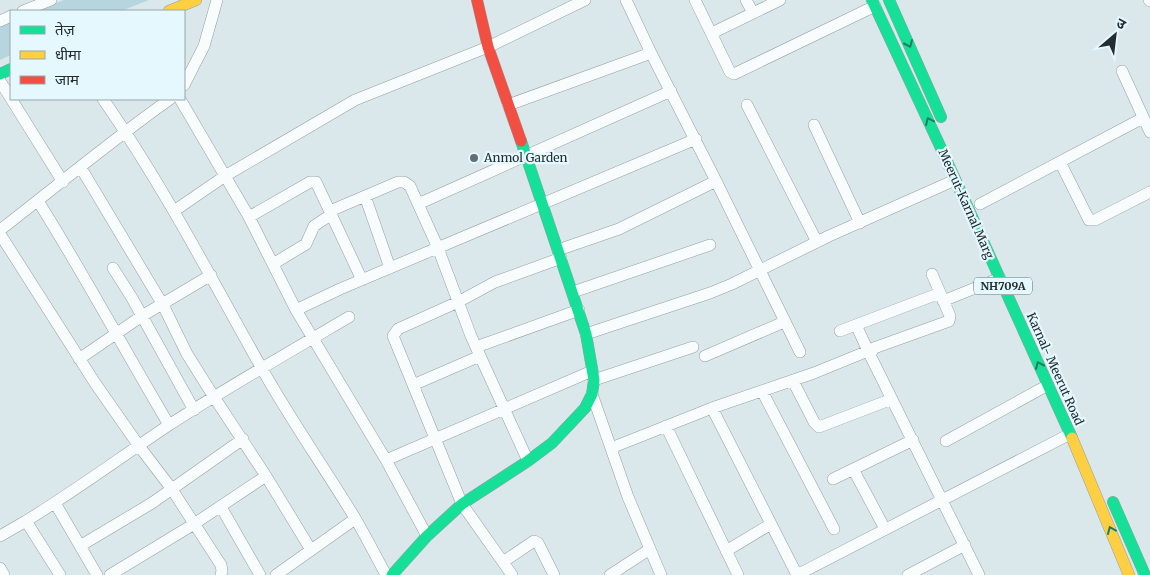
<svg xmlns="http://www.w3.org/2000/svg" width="1150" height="575" viewBox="0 0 1150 575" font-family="Merriweather,'Noto Sans Devanagari',serif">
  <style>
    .green { fill: #b6d5de }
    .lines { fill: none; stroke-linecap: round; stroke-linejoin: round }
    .street-casing { stroke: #959fa2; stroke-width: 12 }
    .fast-casing { stroke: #959fa2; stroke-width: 12 }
    .slow-casing { stroke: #959fa2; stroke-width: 12 }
    .jam-casing { stroke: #959fa2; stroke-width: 12 }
    .street { stroke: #f9fcfc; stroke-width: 11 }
    .fast { stroke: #16e098; stroke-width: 11 }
    .slow { stroke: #ffcf43; stroke-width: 11 }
    .jam { stroke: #f24e42; stroke-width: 11 }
    .oneway { stroke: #1e7e5f }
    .poi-dot { fill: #646f72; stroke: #e4f8fe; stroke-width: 2 }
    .labels { text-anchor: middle; stroke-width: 4.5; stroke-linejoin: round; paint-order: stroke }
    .shield { fill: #e4f8fe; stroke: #5e6b6e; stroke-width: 1 }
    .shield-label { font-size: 11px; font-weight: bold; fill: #242e31 }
    .poi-label { font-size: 12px; fill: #242e31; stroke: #e4f8fe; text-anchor: start }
    .street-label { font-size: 12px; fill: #242e31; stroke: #e4f8fe }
  </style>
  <rect width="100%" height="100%" fill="#dae8ec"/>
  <path class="green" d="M64 0H149L121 11H36Z
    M11 21V55L0 60V26Z"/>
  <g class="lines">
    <g class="street-casing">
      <path id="street" d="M695 0 730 72 734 74 875 6
        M746 0 753 13
        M1149 0 1150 1
        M23 11 51 0
        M0 21 11 16
        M712 33 780 0
        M651 53 716 181 800 352
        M1122 71 1150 132
        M0 81 63 182
        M184 85 204 46 217 0
        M103 99C162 184 210 276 261 367 290 419 324 467 355 518 366 537 376 556 386 575
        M180 99 249 217 296 310 386 460 427 536
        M508 105 651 53 626 0
        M747 105 817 242
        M814 125 860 223
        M1060 162 1089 220H1095L1150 192
        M81 168 163 305 187 354 214 397 266 476 311 550
        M365 196 390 268
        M38 201C84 274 125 351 169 425
        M418 204 671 91
        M980 204 1143 118
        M174 211 225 176 355 100 488 47 585 0
        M330 211 398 182H404L410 186 438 248 471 336 528 461
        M249 217 310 182H316L362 280
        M0 230C57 186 112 140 170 99
        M0 234 95 383 139 446 171 488 221 565 222 571 221 575
        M558 250 619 229 716 181
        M273 264 306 244 314 226 332 214
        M113 268 132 298 194 410
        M932 274 950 316 949 321 874 348 870 355 979 575
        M573 292 710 245
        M943 301 1000 278
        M296 310 340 289 696 139
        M856 325 870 355
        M840 331 940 293
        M586 334 710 293 732 284 829 236 955 180
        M476 347 579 310
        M705 356 784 322
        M79 359 142 316 211 275
        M594 380 693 347
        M793 381 814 422 819 427 892 399
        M413 385 480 356
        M762 391 834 529
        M592 394 628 497 661 575
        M712 408 797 575 1070 434
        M666 426 738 575
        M946 441 1048 385
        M611 448 712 408 814 373 868 351
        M386 460 592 371
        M853 469 885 529
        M833 479 913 440
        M55 503 97 575
        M221 507 260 575
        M26 521C75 491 121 457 169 425 228 387 289 352 349 317
        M0 536 26 521 60 575
        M80 546 152 503 243 439
        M726 551 771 524
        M503 562 534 541 538 543 554 575
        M0 568 4 575
        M110 575 194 524 266 476
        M276 575 355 519
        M512 575 462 504 393 336 398 329 458 302 495 282 561 258
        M610 575 650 549
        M908 575 965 545"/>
    </g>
    <g class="fast-casing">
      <path id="fast" d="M872 0 940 146 1072 438
        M889 0 941 117
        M0 74 11 69
        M1113 502 1145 575
        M392 575 427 536 462 504 528 461 552 443 585 408 592 394 594 380 586 334 521 141"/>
    </g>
    <g class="slow-casing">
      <path id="slow" d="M169 11 196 0
        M1072 438 1129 575"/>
    </g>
    <g class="jam-casing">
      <path id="jam" d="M477 0 488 47 521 141"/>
    </g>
    <use href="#street" class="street"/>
    <use href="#fast" class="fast"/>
    <use href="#slow" class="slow"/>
    <use href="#jam" class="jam"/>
  </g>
  <defs><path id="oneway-chevron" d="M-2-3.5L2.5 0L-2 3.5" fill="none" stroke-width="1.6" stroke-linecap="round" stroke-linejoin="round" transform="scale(1.25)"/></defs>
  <g class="oneway">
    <use href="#oneway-chevron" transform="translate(909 44) rotate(66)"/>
    <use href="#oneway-chevron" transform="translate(929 121) rotate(-115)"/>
    <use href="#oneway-chevron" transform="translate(1039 365) rotate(-114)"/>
    <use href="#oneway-chevron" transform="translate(1111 530) rotate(-113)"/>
  </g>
  <circle class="poi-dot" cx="474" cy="158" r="5"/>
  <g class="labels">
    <rect class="shield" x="974" y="277.5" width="58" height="17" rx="4"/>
    <g class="shield-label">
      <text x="1003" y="290">NH709A</text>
    </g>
    <g class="poi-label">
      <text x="484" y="162">Anmol Garden</text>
    </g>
    <g class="street-label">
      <text transform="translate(966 204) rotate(66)" y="4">Meerut-Karnal Marg</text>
      <text transform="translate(1055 369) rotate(66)" y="4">Karnal- Meerut Road</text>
    </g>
  </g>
  <rect x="10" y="10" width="175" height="90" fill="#e4f8fe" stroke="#97a7ac"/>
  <rect x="20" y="26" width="25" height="8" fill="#16e098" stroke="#97a7ac"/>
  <text x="55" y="35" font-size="15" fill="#242e31">तेज़</text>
  <rect x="20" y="51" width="25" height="8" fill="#ffcf43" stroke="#97a7ac"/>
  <text x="55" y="60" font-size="15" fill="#242e31">धीमा</text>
  <rect x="20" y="76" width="25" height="8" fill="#f24e42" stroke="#97a7ac"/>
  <text x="55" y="85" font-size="15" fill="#242e31">जाम</text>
  <g transform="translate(1115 35) rotate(28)" stroke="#e4f8fe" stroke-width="4" paint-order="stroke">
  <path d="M0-4L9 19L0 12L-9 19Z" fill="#242e31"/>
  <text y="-8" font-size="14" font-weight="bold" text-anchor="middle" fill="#242e31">उ</text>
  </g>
</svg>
